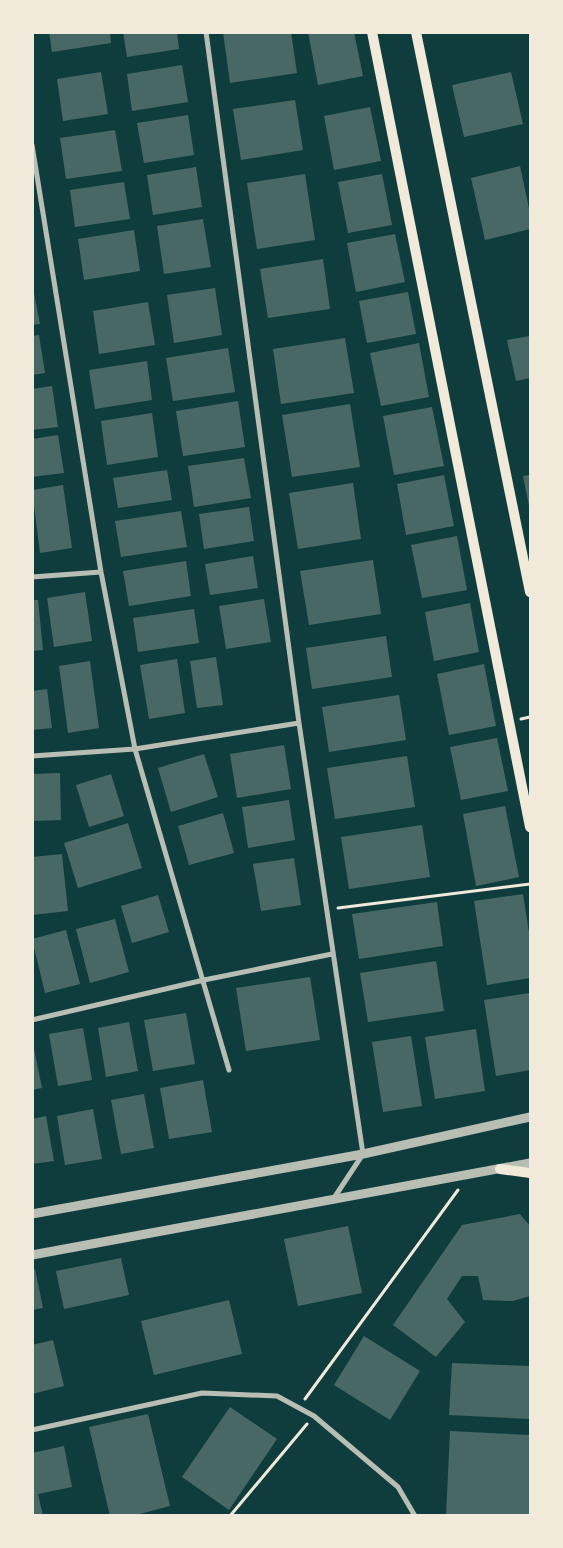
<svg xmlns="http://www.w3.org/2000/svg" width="563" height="1548" viewBox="0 0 563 1548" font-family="'PT Sans',sans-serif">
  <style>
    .building { fill: #486865 }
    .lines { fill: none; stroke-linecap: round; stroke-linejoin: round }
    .path { stroke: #f1e9da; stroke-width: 3 }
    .minor { stroke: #b8beb3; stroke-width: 5 }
    .tertiary { stroke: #b8beb3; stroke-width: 9 }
    .secondary { stroke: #f1e9da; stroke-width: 10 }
  </style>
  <rect width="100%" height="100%" fill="#0f3d3e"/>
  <path class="building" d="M49 32H110L111 43 52 52Z
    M123 32H177L179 49 127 57Z
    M223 32H291L297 73 230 83Z
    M308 32H354L363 76 318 85Z
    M182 65 188 102 132 111 127 74Z
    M101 72 108 114 63 121 57 79Z
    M511 72 523 124 464 137 452 85Z
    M295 100 303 150 241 160 233 109Z
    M370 107 381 161 334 170 324 116Z
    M188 115 194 155 144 163 137 123Z
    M115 130 122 171 66 179 60 138Z
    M520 166 530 213V229L485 240 471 178Z
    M196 167 202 207 153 215 147 175Z
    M305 174 315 240 257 249 247 183Z
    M382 174 392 225 348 233 338 182Z
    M124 182 130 219 75 227 70 190Z
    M203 219 211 267 164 274 157 226Z
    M134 230 140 271 84 280 78 239Z
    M395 234 405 282 356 292 347 243Z
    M323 259 330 309 268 318 260 269Z
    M32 283 40 324 32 325Z
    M215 288 222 335 174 343 167 295Z
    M408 292 416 334 367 343 359 301Z
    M148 302 155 345 99 354 93 311Z
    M39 335 45 373 32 375V336Z
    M530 336V378L516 381 507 340Z
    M345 338 354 393 281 404 273 349Z
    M419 343 429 397 381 406 370 353Z
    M228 348 235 392 173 401 166 358Z
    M147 361 152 400 95 409 89 370Z
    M52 386 58 427 32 430V389Z
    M238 401 245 447 183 456 176 411Z
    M350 404 360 467 292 477 282 415Z
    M432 407 444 466 394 475 383 416Z
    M152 413 158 457 107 465 101 421Z
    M58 435 64 473 32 477V439Z
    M244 458 251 498 194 507 188 466Z
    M167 470 172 500 118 508 113 478Z
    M444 475 454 526 406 535 397 484Z
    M530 475V511L523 476Z
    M353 483 361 539 298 549 289 493Z
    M63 485 72 548 40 553 32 490Z
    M249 507 254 541 204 549 199 514Z
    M181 511 187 547 121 557 115 521Z
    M457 536 467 590 422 598 411 545Z
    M253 556 258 588 210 595 205 564Z
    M373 560 381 614 309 625 300 571Z
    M186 561 191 596 129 606 123 571Z
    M85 592 92 641 54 647 47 598Z
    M264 599 271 642 226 649 219 606Z
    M32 600H38L43 650 32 651Z
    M470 603 479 652 434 661 425 612Z
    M194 609 199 643 138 652 133 618Z
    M386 636 392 677 312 689 306 648Z
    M216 657 223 705 197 708 190 661Z
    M177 659 185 713 149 719 140 665Z
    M90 661 99 728 68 733 59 666Z
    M484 664 496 726 449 735 437 674Z
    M47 689 52 728 32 730V691Z
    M399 695 406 740 329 752 322 707Z
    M497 738 508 791 461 800 450 747Z
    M284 745 291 789 237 798 230 754Z
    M204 754 218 797 171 812 158 768Z
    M407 756 415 807 335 819 327 768Z
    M60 773 61 820 32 821V774Z
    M111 774 124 816 89 827 76 785Z
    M289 800 295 840 248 848 242 807Z
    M505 806 519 877 476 886 463 814Z
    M223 813 234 853 189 865 178 826Z
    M128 823 142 868 78 888 64 843Z
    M422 825 430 877 349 889 341 837Z
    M62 854 68 911 32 915V857Z
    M294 858 301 905 261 911 253 864Z
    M523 894 530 939V978L487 985 474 901Z
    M158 895 169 932 132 943 121 906Z
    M437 902 443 946 359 959 352 914Z
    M115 919 129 972 90 983 76 929Z
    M66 930 80 984 45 993 32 939Z
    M436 961 444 1011 368 1022 360 973Z
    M310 977 320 1040 246 1051 236 988Z
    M530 993V1070L496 1076 484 1000Z
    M186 1013 195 1064 153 1071 144 1020Z
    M129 1022 138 1071 106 1077 98 1028Z
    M83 1028 92 1080 58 1086 49 1034Z
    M476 1029 485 1091 435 1099 425 1037Z
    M411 1036 422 1106 383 1112 372 1042Z
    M32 1039 42 1088 32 1090Z
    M203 1080 212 1132 169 1139 160 1088Z
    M144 1094 154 1148 121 1154 111 1100Z
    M93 1109 102 1159 65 1165 57 1116Z
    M46 1116 54 1161 32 1164V1119Z
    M520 1214 530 1226V1296L513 1301 483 1300 478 1276H462L447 1299 465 1322 436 1357 393 1325 462 1225Z
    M348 1226 362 1293 298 1306 284 1239Z
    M121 1258 129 1295 64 1309 56 1271Z
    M35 1269 43 1308 32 1310V1270Z
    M229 1300 242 1354 154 1375 141 1321Z
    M364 1336 420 1371 390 1420 334 1385Z
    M53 1340 64 1386 32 1394V1345Z
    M452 1363 530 1366V1419L449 1415Z
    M230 1407 277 1439 229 1510 182 1477Z
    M148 1414 170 1506 132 1516H110L89 1427Z
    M450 1431 530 1435V1516H446Z
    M64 1446 72 1487 38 1494 43 1516H32V1453Z"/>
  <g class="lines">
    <path class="path" d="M521 719 530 717
      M338 908 530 884
      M305 1399 458 1190
      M230 1516 307 1424"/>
    <path class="minor" d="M206 32 299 723 363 1154 334 1198
      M32 145 101 572 135 749 229 1070
      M32 577 101 572
      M32 756 135 749 299 723
      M32 1020 204 980 332 954
      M32 1430 202 1393 277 1396 314 1416 398 1487 415 1516"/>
    <path class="tertiary" d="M32 1214 363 1154 530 1117
      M32 1255 530 1163"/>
    <path class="secondary" d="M372 32 530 827
      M416 32 530 592
      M500 1169 530 1173"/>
  </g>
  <rect width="563" height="1548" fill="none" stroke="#f1e9da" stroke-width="68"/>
</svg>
